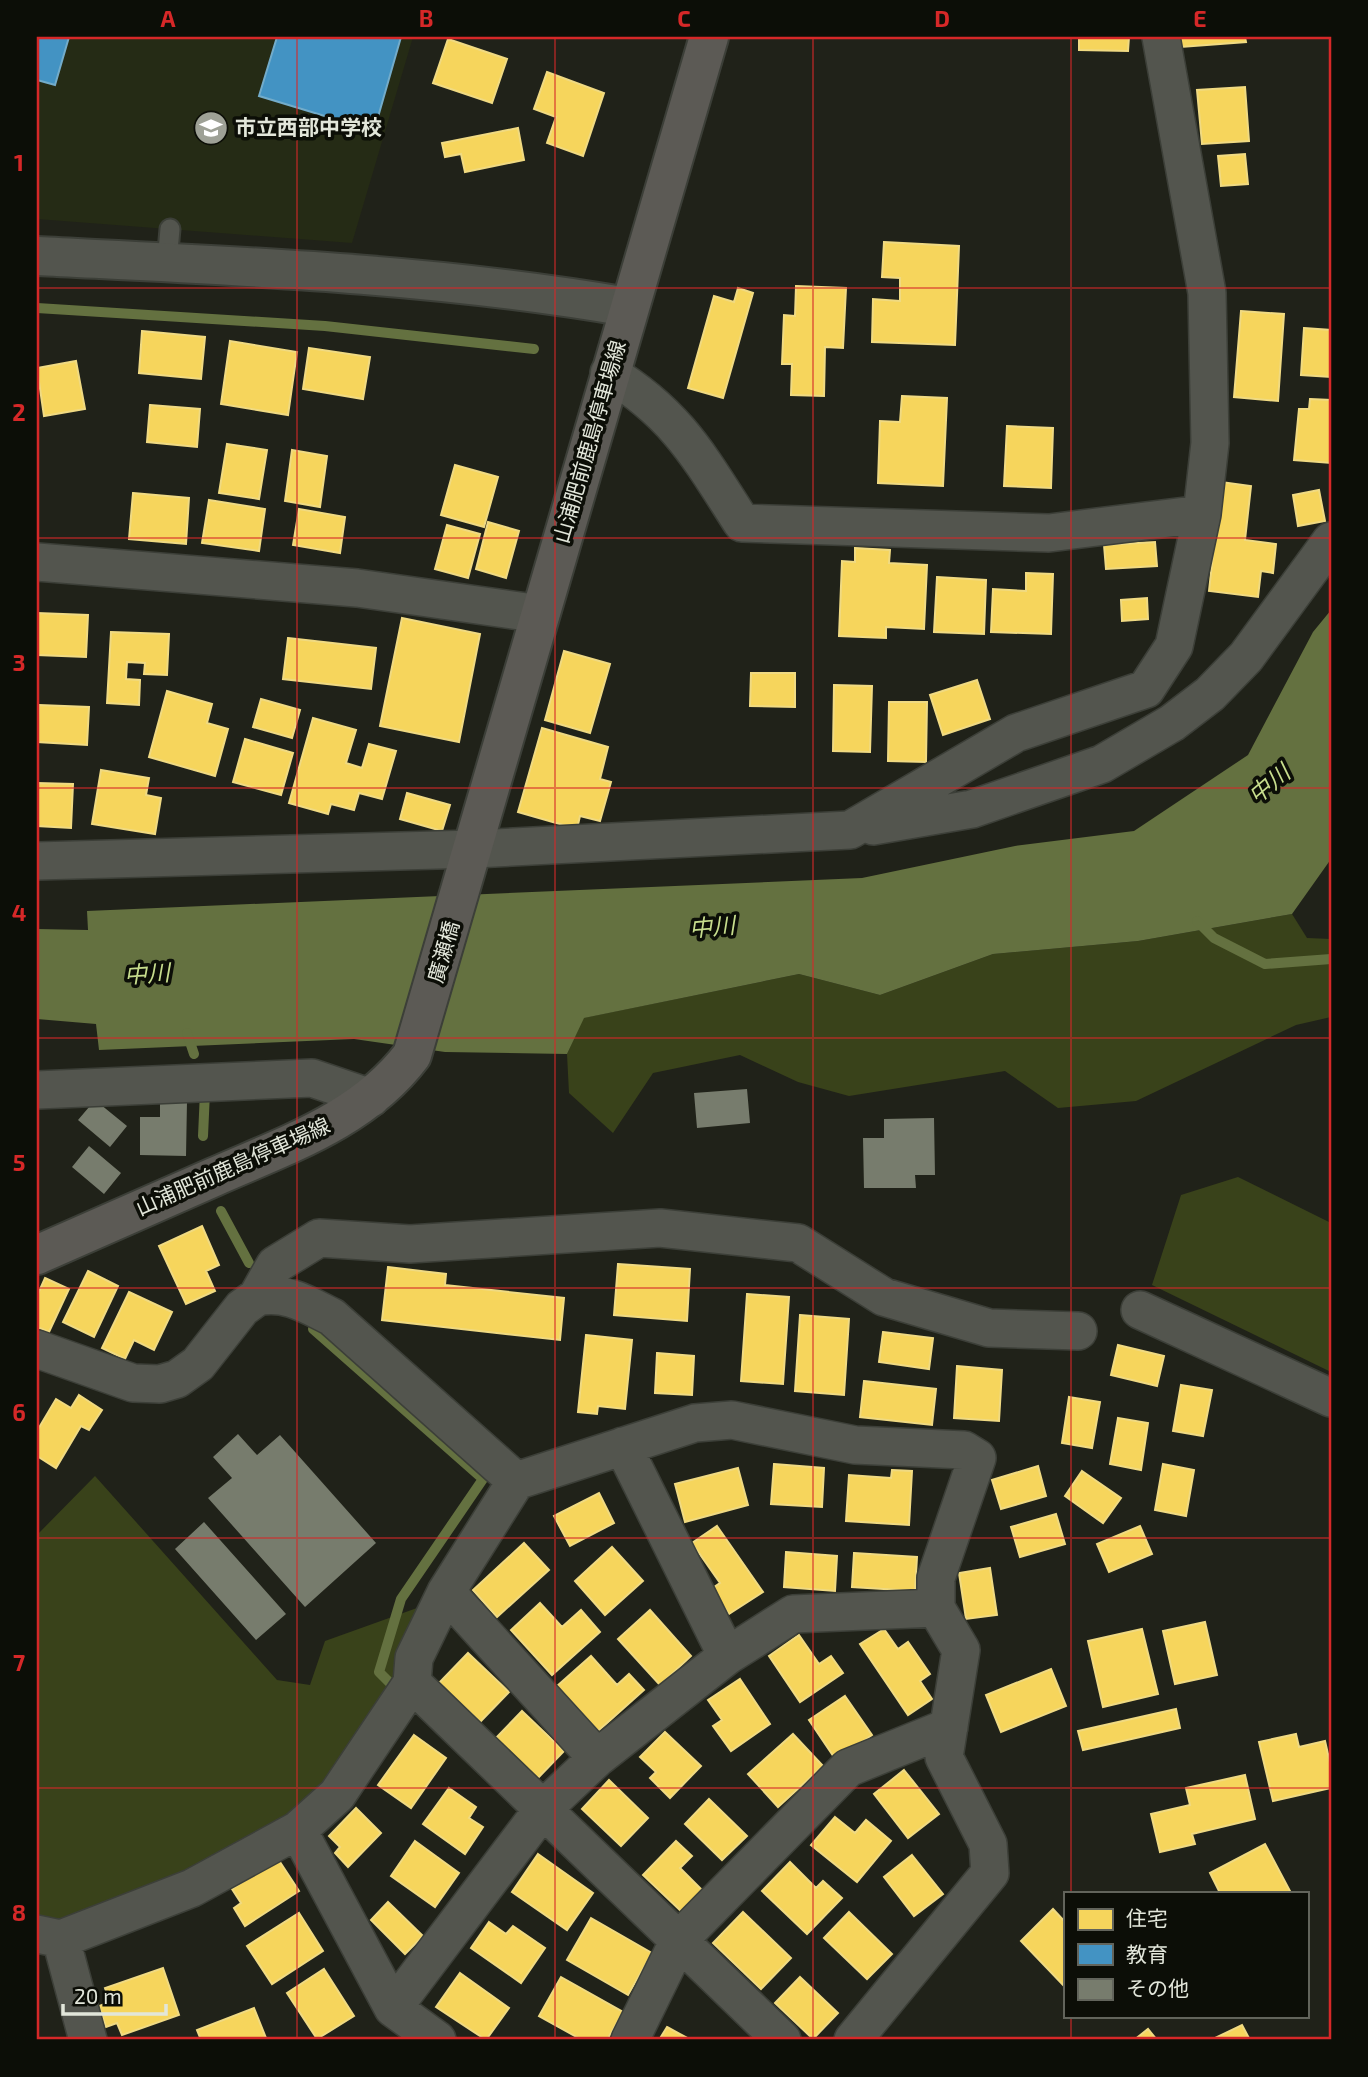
<svg xmlns="http://www.w3.org/2000/svg" width="1368" height="2077" viewBox="0 0 1368 2077" font-family="'Exo 2','Noto Sans JP',sans-serif">
  <style>
    .built { fill: #252b15 }
    .green { fill: #39421a }
    .water { fill: #647140 }
    .homes { fill: #f6d55c; stroke: #f0da82; stroke-width: 2 }
    .schools { fill: #4393c3; stroke: #73acca; stroke-width: 2 }
    .lines { fill: none; stroke-linecap: round; stroke-linejoin: round }
    .stream { stroke: #647140; stroke-width: 10 }
    .building { fill: #777c6d }
    .service-casing { stroke: #3c3f38; stroke-width: 23 }
    .minor-casing { stroke: #3c3f38; stroke-width: 40 }
    .tertiary-casing { stroke: #3c3f38; stroke-width: 42 }
    .secondary-casing { stroke: #3c3f38; stroke-width: 42 }
    .service { stroke: #53554e; stroke-width: 19 }
    .minor { stroke: #53554e; stroke-width: 37 }
    .tertiary { stroke: #53554e; stroke-width: 38 }
    .secondary { stroke: #5c5a55; stroke-width: 38 }
    .grid { fill: none; stroke: #d62828; stroke-width: 2; stroke-opacity: 0.55 }
    .labels { text-anchor: middle; stroke-width: 7; stroke-linejoin: round; paint-order: stroke }
    .poi-label { font-size: 21px; font-weight: bold; fill: #e2e6da; stroke: #0c0e07; text-anchor: start }
    .street-label { font-size: 21px; fill: #e2e6da; stroke: #0c0e07 }
    .water-label { font-size: 23px; font-style: italic; fill: #c7dd8d; stroke: #0c0e07 }
    .neatline { fill: none; stroke: #d62828; stroke-width: 2.5 }
    .grid-label { font-size: 23px; text-anchor: middle; font-weight: bold; fill: #d62828 }
  </style>
  <rect width="100%" height="100%" fill="#202219"/>
  <path class="built" d="M37 37H413L352 243 37 219Z"/>
  <path class="green" d="M1292 914 1307 938 1331 939V1017L1296 1025 1136 1101 1058 1108 1005 1071 849 1096 798 1082 740 1055 653 1073 613 1133 569 1093 567 1054 583 1018 799 974 880 995 993 954 1138 941Z
    M1238 1177 1331 1223V1372L1152 1285 1181 1195Z
    M95 1476 277 1680 310 1685 325 1641 417 1608 396 1672 328 1783 292 1822 191 1878 61 1927 37 1921V1535Z"/>
  <path class="water" d="M1331 610V859L1292 914 1138 941 993 954 880 995 799 974 584 1018 567 1054 445 1052 354 1039 99 1050 96 1024 37 1019V929L88 930 87 911 862 878 1015 846 1134 831 1248 755 1313 632Z"/>
  <path class="homes" d="M1079 37H1129L1128 51 1079 50Z
    M1180 37H1245L1246 42 1181 47Z
    M448 39 507 59 492 103 433 83Z
    M547 72 604 93 583 156 547 143 556 117 534 109Z
    M1245 87 1249 141 1202 144 1197 90Z
    M518 128 524 160 465 172 461 154 445 157 442 143Z
    M1245 154 1248 184 1221 186 1218 156Z
    M884 242 959 246 955 345 872 342 873 299 900 301V278L882 277Z
    M796 286 846 288 843 348 825 347 824 396 791 395 792 364H782L784 315 795 316Z
    M738 288 753 293 723 398 688 388 714 296 734 302Z
    M1241 311 1284 314 1278 401 1234 397Z
    M1304 328 1331 330V377L1301 375Z
    M142 331 205 337 201 379 139 373Z
    M230 341 297 352 288 415 221 404Z
    M309 348 370 357 363 399 303 389Z
    M76 361 85 409 44 416 37 368Z
    M902 396 947 398 943 486 878 483 880 421 900 422Z
    M1310 399 1331 400V463L1294 460 1299 409H1309Z
    M150 405 200 409 197 447 147 442Z
    M1007 426 1053 428 1051 488 1004 486Z
    M227 444 267 450 259 499 219 493Z
    M292 450 327 456 320 507 285 501Z
    M455 465 498 477 484 527 441 515Z
    M1221 482 1251 486 1245 540 1276 544 1273 573 1261 571 1258 597 1209 591Z
    M1319 490 1325 521 1298 526 1293 495Z
    M133 493 189 498 186 544 129 539Z
    M209 500 265 509 259 551 202 543Z
    M299 509 345 517 340 553 293 545Z
    M488 522 519 531 506 578 476 569Z
    M447 525 480 534 468 578 435 569Z
    M1155 542 1157 566 1106 569 1104 545Z
    M855 548 890 550 889 563 927 565 924 629 886 627V638L839 636 842 561 855 562Z
    M1026 573 1053 574 1051 634 991 632 993 589 1026 591Z
    M937 577 986 580 984 634 934 632Z
    M1147 598 1148 619 1122 621 1121 600Z
    M37 613 88 615 86 657 37 655Z
    M402 618 480 634 459 742 380 726Z
    M111 632 169 634 167 675 144 674 145 663 127 662 126 679 140 680 139 705 107 703Z
    M288 638 376 648 371 689 283 679Z
    M564 651 610 664 590 733 545 720Z
    M751 673H795V707L750 706Z
    M977 680 990 719 943 735 930 695Z
    M834 685 872 686 870 752 833 751Z
    M167 691 212 704 207 723 228 729 215 776 149 757Z
    M261 699 300 710 292 738 253 727Z
    M889 702H927L926 762 888 761Z
    M39 705 89 707 87 745 37 742Z
    M313 718 356 730 346 763 362 768 369 744 396 751 382 799 359 793 354 810 331 804 328 814 289 803Z
    M542 728 608 747 600 779 611 782 600 821 580 816 577 829 518 812Z
    M245 739 293 753 281 795 233 782Z
    M101 770 149 778 146 795 161 798 155 834 92 824Z
    M37 783 73 784 71 828 37 826Z
    M407 793 450 805 442 831 400 819Z
    M202 1226 219 1265 206 1271 215 1291 186 1304 159 1246Z
    M618 1264 690 1269 687 1321 614 1315Z
    M388 1267 446 1274 445 1285 564 1298 560 1340 382 1320Z
    M88 1271 118 1286 94 1337 63 1322Z
    M45 1278 69 1289 49 1332 37 1327V1296Z
    M129 1292 172 1312 154 1350 134 1340 125 1359 102 1348Z
    M747 1294 789 1297 783 1384 741 1381Z
    M800 1315 849 1319 844 1395 795 1391Z
    M883 1332 933 1338 929 1369 879 1362Z
    M586 1335 632 1340 625 1409 598 1406 597 1414 578 1412Z
    M1118 1345 1164 1356 1157 1386 1111 1375Z
    M657 1353 694 1356 692 1395 655 1393Z
    M957 1366 1002 1370 999 1421 954 1418Z
    M864 1381 936 1389 932 1425 860 1417Z
    M1181 1385 1212 1390 1203 1436 1173 1431Z
    M79 1395 102 1410 89 1430 81 1426 56 1468 37 1456V1431L56 1399 71 1408Z
    M1069 1397 1100 1402 1092 1448 1062 1443Z
    M1118 1418 1148 1423 1141 1470 1110 1464Z
    M774 1464 824 1468 822 1507 771 1504Z
    M1163 1464 1194 1470 1186 1516 1155 1510Z
    M1038 1466 1046 1496 1001 1509 992 1480Z
    M738 1468 748 1505 685 1522 675 1484Z
    M892 1470 912 1471 909 1525 846 1521 849 1475 891 1478Z
    M1082 1471 1121 1498 1103 1523 1065 1496Z
    M599 1493 614 1523 570 1546 554 1516Z
    M1056 1514 1065 1544 1020 1557 1011 1527Z
    M717 1526 763 1592 729 1614 711 1589 720 1583 692 1543Z
    M1140 1526 1152 1554 1109 1572 1097 1544Z
    M524 1543 549 1570 497 1617 473 1590Z
    M612 1547 643 1581 605 1615 575 1581Z
    M786 1552 837 1556 835 1591 784 1587Z
    M854 1553 917 1557 915 1591 852 1587Z
    M990 1568 997 1615 966 1619 959 1573Z
    M540 1603 562 1627 581 1610 600 1632 552 1675 511 1630Z
    M650 1610 691 1656 660 1685 618 1639Z
    M1205 1622 1217 1675 1175 1684 1163 1631Z
    M884 1629 898 1649 908 1642 930 1674 920 1681 932 1699 908 1715 860 1644Z
    M1142 1629 1158 1694 1103 1707 1088 1641Z
    M799 1635 819 1664 831 1656 843 1673 800 1702 769 1656Z
    M468 1653 509 1692 480 1722 439 1683Z
    M591 1656 617 1685 629 1674 644 1690 598 1731 557 1686Z
    M1051 1669 1066 1706 1001 1732 986 1695Z
    M740 1679 770 1724 731 1751 713 1726 722 1720 708 1700Z
    M845 1696 872 1735 836 1760 809 1720Z
    M1176 1709 1180 1728 1083 1750 1078 1731Z
    M522 1711 564 1751 537 1779 495 1739Z
    M665 1732 701 1766 670 1798 650 1778 656 1772 640 1757Z
    M793 1734 823 1766 778 1807 748 1774Z
    M1296 1734 1299 1747 1325 1741 1331 1767V1788L1273 1801 1259 1742Z
    M414 1735 446 1758 411 1808 378 1785Z
    M904 1770 939 1814 908 1838 874 1794Z
    M1245 1775 1255 1819 1192 1834 1195 1844 1160 1852 1151 1814 1190 1805 1186 1788Z
    M609 1780 648 1818 621 1846 582 1809Z
    M449 1788 476 1807 469 1818 483 1827 465 1854 423 1824Z
    M709 1799 747 1836 722 1860 685 1824Z
    M356 1808 381 1833 348 1867 335 1853 340 1847 329 1836Z
    M835 1817 855 1833 866 1820 891 1841 857 1882 811 1845Z
    M415 1841 459 1873 435 1907 391 1876Z
    M676 1841 692 1856 680 1868 703 1891 682 1912 643 1875Z
    M1265 1844 1291 1893H1220L1210 1873Z
    M538 1854 593 1893 567 1930 512 1892Z
    M912 1855 943 1894 914 1916 884 1877Z
    M278 1859 299 1891 245 1926 234 1908 241 1903 232 1889Z
    M790 1862 816 1888 823 1881 842 1898 807 1934 762 1891Z
    M388 1902 423 1936 405 1954 371 1920Z
    M1053 1909 1065 1922V1987L1021 1941Z
    M743 1912 791 1958 761 1989 713 1943Z
    M849 1912 892 1954 867 1979 824 1938Z
    M299 1913 323 1951 272 1984 247 1946Z
    M591 1918 652 1953 628 1995 567 1960Z
    M489 1922 506 1934 513 1926 545 1948 521 1983 471 1948Z
    M163 1968 179 2015 122 2035 117 2023 106 2027 99 2006 110 2002 105 1988Z
    M324 1969 354 2016 317 2039 287 1993Z
    M460 1973 509 2008 486 2040 436 2007Z
    M561 1977 623 2012 607 2040H582L539 2016Z
    M800 1977 838 2013 813 2039 775 2003Z
    M254 2008 266 2038 201 2040 197 2030Z
    M1242 2025 1250 2040H1211Z
    M667 2027 691 2040H659Z
    M1148 2029 1157 2040H1134Z"/>
  <path class="schools" d="M37 37H69L55 85 37 80Z
    M277 37H401L374 131 259 96Z"/>
  <g class="lines">
    <path class="stream" d="M37 308 325 326 534 349
      M1197 921 1214 938 1265 964 1331 959
      M187 1033 194 1054
      M203 1136 205 1092
      M221 1211 249 1263
      M313 1329 483 1479 401 1599 379 1672 391 1684"/>
  </g>
  <path class="building" d="M747 1089 750 1123 697 1128 694 1093Z
    M95 1100 127 1126 110 1147 78 1120Z
    M160 1101H187L186 1156 140 1155V1117H160Z
    M934 1118 935 1175H915L916 1188H864L863 1138H884V1119Z
    M89 1146 121 1173 104 1194 72 1167Z
    M238 1434 257 1455 280 1435 376 1543 305 1607 208 1498 232 1478 213 1457Z
    M204 1522 286 1614 256 1640 175 1549Z"/>
  <g class="lines">
    <g class="service-casing">
      <path id="service" d="M167 262 170 229"/>
    </g>
    <g class="minor-casing">
      <path id="minor" d="M609 373C678 415 700 458 742 523L1049 533 1202 514
        M37 562 357 588 541 614
        M873 826 972 809 1102 764 1172 723 1210 694 1246 657 1331 541
        M37 861 474 849 850 830 1016 733 1146 689 1174 646 1202 514 1210 443 1207 293 1161 37
        M37 1090 312 1078 371 1098
        M257 1297C286 1291 306 1304 332 1317L516 1481
        M1140 1310 1331 1398
        M37 1349 133 1383 160 1384 177 1379 198 1364 242 1308 257 1297 275 1265 319 1238 410 1244 660 1228 798 1243 884 1297 989 1328 1078 1331
        M623 1446 727 1656
        M446 1592 597 1758
        M412 1683 782 2040
        M298 1830 393 2008 437 2040
        M37 1934 61 1939 192 1888 298 1830 337 1795 412 1683 414 1658 446 1592 516 1481 695 1423 732 1420 855 1445 964 1450 977 1458 936 1578V1608L961 1650 944 1757 988 1844 990 1873 853 2040
        M61 1939 88 2040
        M393 2008 543 1809 597 1758 727 1656 793 1614 936 1608
        M630 2040 679 1940 848 1768 949 1727"/>
    </g>
    <g class="tertiary-casing">
      <path id="tertiary" d="M37 256C235 266 432 273 628 307"/>
    </g>
    <g class="secondary-casing">
      <path id="secondary" d="M37 1255C96 1229 155 1203 214 1177 286 1145 363 1120 412 1055L709 37"/>
    </g>
    <use href="#service" class="service"/>
    <use href="#minor" class="minor"/>
    <use href="#tertiary" class="tertiary"/>
    <use href="#secondary" class="secondary"/>
  </g>
  <path class="grid" d="M297 37V2040M555 37V2040M813 37V2040M1071 37V1893M37 288H1331M37 538H1331M37 788H1331M37 1038H1331M37 1288H1331M37 1538H1331M37 1788H1331M1071 2016V2040"/>
  <defs>
    <g id="school-disc" transform="scale(1.75)"><circle r="9.5" fill="#9ea196" stroke="#0c0e07"/><path d="M0-5L7-2L0 1L-7-2ZM-4 1L0 2.5L4 1V4Q0 6-4 4Z" fill="#fff"/></g>
  </defs>
  <g fill-rule="evenodd">
    <use href="#school-disc" x="211" y="128"/>
  </g>
  <g class="labels">
    <g class="poi-label">
      <text x="235" y="135">市立西部中学校</text>
    </g>
    <g class="street-label">
      <text transform="translate(590 442) rotate(-74)" y="7">山浦肥前鹿島停車場線</text>
      <text transform="translate(444 952) rotate(-74)" y="7">廣瀬橋</text>
      <text transform="translate(233 1167) rotate(-24)" y="7">山浦肥前鹿島停車場線</text>
    </g>
    <g class="water-label">
      <text transform="translate(1269 784) rotate(-40)" y="8">中川</text>
      <text transform="translate(712 927) rotate(-5)" y="8">中川</text>
      <text transform="translate(147 974) rotate(-4)" y="8">中川</text>
    </g>
  </g>
  <rect width="1368" height="2077" fill="none" stroke="#0c0e07" stroke-width="77"/>
  <rect x="1064" y="1892" width="245" height="126" fill="#0c0e07" stroke="#62645b" stroke-width="2"/>
  <rect x="1078" y="1909" width="35" height="21" fill="#f6d55c" stroke="#62645b" stroke-width="2"/>
  <text x="1126" y="1926" font-size="21" fill="#e2e6da">住宅</text>
  <rect x="1078" y="1944" width="35" height="21" fill="#4393c3" stroke="#62645b" stroke-width="2"/>
  <text x="1126" y="1962" font-size="21" fill="#e2e6da">教育</text>
  <rect x="1078" y="1979" width="35" height="21" fill="#777c6d" stroke="#62645b" stroke-width="2"/>
  <text x="1126" y="1996" font-size="21" fill="#e2e6da">その他</text>
  <path d="M63 2004v10h103v-10" fill="none" stroke="#e2e6da" stroke-width="3.5"/>
  <text x="74" y="2004" font-size="21" fill="#e2e6da" stroke="#0c0e07" stroke-width="5" paint-order="stroke">20 m</text>
  <rect x="38" y="38" width="1292" height="2000" class="neatline"/>
  <g class="grid-label">
    <text x="168" y="27">A</text>
    <text x="426" y="27">B</text>
    <text x="684" y="27">C</text>
    <text x="942" y="27">D</text>
    <text x="1200" y="27">E</text>
    <text x="19" y="171">1</text>
    <text x="19" y="421">2</text>
    <text x="19" y="671">3</text>
    <text x="19" y="921">4</text>
    <text x="19" y="1171">5</text>
    <text x="19" y="1421">6</text>
    <text x="19" y="1671">7</text>
    <text x="19" y="1921">8</text>
  </g>
</svg>
